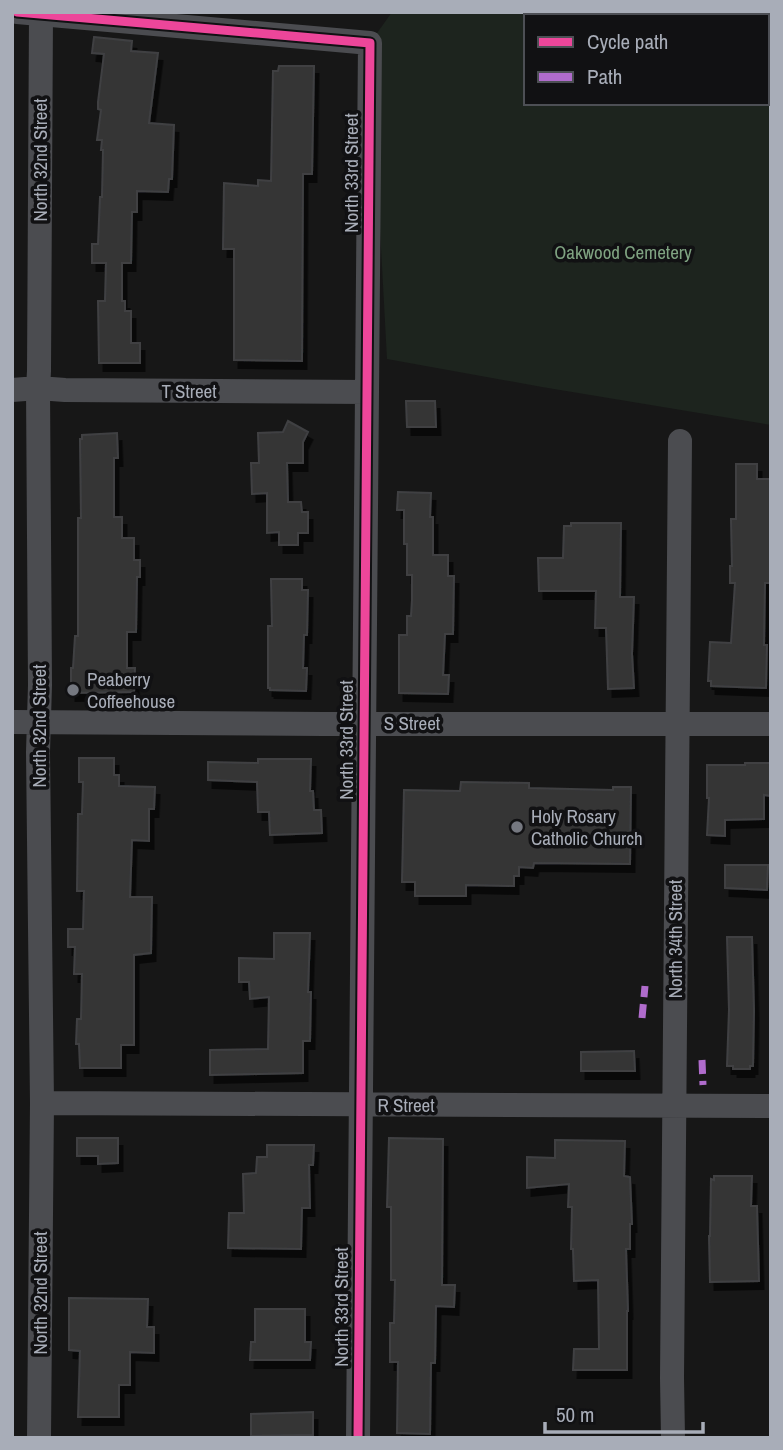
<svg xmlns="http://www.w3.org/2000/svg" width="783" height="1450" viewBox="0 0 783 1450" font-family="'Archivo Narrow',sans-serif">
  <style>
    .green { fill: #1d241e; fill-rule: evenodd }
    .building { fill: #353536; stroke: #3f4043; stroke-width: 2; filter: url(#shadow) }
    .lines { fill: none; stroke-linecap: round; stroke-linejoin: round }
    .minor { stroke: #4b4c50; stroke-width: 24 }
    .quiet { stroke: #b06ccc; stroke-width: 7; stroke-dasharray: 14 7; stroke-linecap: butt }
    .cycleway-casing { stroke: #111113; stroke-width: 13 }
    .cycleway { stroke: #ed469a; stroke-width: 9 }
    .poi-dot { fill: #757880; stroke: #111113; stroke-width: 2.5 }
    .labels { text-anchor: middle; stroke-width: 7; stroke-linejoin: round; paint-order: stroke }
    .street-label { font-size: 19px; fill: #a8adb8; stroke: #111113 }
    .park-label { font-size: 19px; fill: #7fa381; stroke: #111113 }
    .poi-label { font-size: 19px; fill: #a8adb8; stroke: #111113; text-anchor: start }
  </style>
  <defs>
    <filter id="shadow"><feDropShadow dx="4.5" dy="8" stdDeviation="0" flood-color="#0009"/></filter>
  </defs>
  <rect width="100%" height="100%" fill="#171717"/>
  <path class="green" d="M392 12H771V425L542 387 387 359 370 43ZM526 16H767V103H526Z"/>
  <path class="building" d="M94 37 132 41 131 51 158 53 149 123 174 125 172 179H169L168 192 137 191V212H132L131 263H122V301H125V311H131V343H140V363H99L98 301H105L106 263H92V244H98L100 197H102L103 150H101L102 140H97L101 110 98 109V102L104 54 92 53Z
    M279 66H314L312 174H303L302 361 234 360V249H223L224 183 258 186V180L271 181 273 71H278Z
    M406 401H435L436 427H407Z
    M288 421 308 432 303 442V463H287L288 502H301L302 512H308V533H298V545H279V532L267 533V493L252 494 251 463H259L258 433 283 432Z
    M117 433 118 458H114V517H122V538H134V560H140V577H137L136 632H127V668H135L134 692 71 693V668H73L75 636H78V518H81L80 439H82V435Z
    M736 464H757V479H771V583H765L764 645H767L766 688 711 686V681H708L710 642 731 643 735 583H730V566H732L731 519H736Z
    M398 492 431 493 430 517H433V555H448V576H454L453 634H445L443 675H449L448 694 399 693V635H407V616H411L412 600V575H407V544H404V510H397Z
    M571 523H621L620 597H634L632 654 634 688 608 689 606 628H595L596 591H539L538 558H563L564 526H571Z
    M271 579H302V590H308L307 635H304L303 668H307L306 691 270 690V688H268V626H272Z
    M79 758H114V775H119V786L155 787 154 809H149V841L132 840 130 897H152L151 953 134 955V1045H121V1068H80L79 1044H76L77 1019H81L82 974H74L75 947H68V929H83L84 891H77L78 814H82L83 782H79Z
    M258 759H311L310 791H313L314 810H321L322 833 270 835 269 812H258L257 782 208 780V762L258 763Z
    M745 763H771V796L764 795V819L725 820V836L707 835 709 798H707V765H745Z
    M461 782 529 783V788L613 790V787H631L630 864 534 863 533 868 519 867V876H514V886L466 885V896H415V882H402L404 790 460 791Z
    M725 865H768L767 890 725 888Z
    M274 933H310L308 992H311L310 1041H303V1073L210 1075V1050L268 1049 269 997 250 999 249 982H239V958L274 959Z
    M727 937H752L754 1011 753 1066H750V1069H733V1066H727L729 1010Z
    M634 1051 635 1071H581V1052Z
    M77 1138H118V1163L98 1164V1156H77Z
    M389 1138 443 1139 442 1285H455L454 1307 436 1306 435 1363H431L430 1434 397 1433 398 1362H390V1323H394L395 1280H391V1207H387Z
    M555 1140 625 1141 624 1176 630 1177 632 1224H630V1249H626L628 1311H627V1370H573L574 1349H599L598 1280 574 1281 573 1249H571L572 1207H568L569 1184 527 1188V1157L555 1158Z
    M267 1145H314L313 1165H309L310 1208H302L301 1249 228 1248 229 1213H244L243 1174 256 1173 257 1157H267Z
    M714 1176H752L751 1206H757L759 1281 710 1282 709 1236H710L711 1179 714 1180Z
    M69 1298 148 1299 147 1327H154V1353L130 1352V1385H119V1417H78L80 1351 69 1350Z
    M255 1309H305V1342H311L310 1360H250L251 1342H255Z
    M313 1412V1435L251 1436V1414Z"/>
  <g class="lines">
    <path class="minor" d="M17 12 370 43 358 1438
      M12 390 38 388 65 390 367 392
      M12 722 324 724H771
      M42 1103 771 1106
      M39 1438 42 1103 38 752 40 685 38 388 39 371 41 15
      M673 1438 672 1378 680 441"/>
    <path class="quiet" d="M642 1018 645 986
      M702 1060 703 1085"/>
    <g class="cycleway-casing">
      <path id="cycleway" d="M17 12 370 43 358 1438"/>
    </g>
    <use href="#cycleway" class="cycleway"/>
  </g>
  <g class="poi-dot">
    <circle cx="73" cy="690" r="7"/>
    <circle cx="517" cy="827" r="7"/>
  </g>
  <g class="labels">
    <g class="street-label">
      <text transform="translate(40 160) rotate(-90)" y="7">North 32nd Street</text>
      <text transform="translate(351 173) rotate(-90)" y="7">North 33rd Street</text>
      <text x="189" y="398">T Street</text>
      <text x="412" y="730">S Street</text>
      <text transform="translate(39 726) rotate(-90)" y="7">North 32nd Street</text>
      <text transform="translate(346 740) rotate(-90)" y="7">North 33rd Street</text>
      <text transform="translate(675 939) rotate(-90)" y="7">North 34th Street</text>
      <text x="406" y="1112">R Street</text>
      <text transform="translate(40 1293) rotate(-90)" y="7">North 32nd Street</text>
      <text transform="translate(341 1307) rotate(-90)" y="7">North 33rd Street</text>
    </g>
    <g class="park-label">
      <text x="623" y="259">Oakwood Cemetery</text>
    </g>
    <g class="poi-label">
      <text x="87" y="686">Peaberry<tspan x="87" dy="22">Coffeehouse</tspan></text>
      <text x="531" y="823">Holy Rosary<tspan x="531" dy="22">Catholic Church</tspan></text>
    </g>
  </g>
  <rect width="783" height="1450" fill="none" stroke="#a8adb8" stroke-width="28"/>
  <rect x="524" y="14" width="245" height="91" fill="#111113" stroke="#4d4f55" stroke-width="2"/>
  <rect x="538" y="37" width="35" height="10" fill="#ed469a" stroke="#4d4f55" stroke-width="2"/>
  <text x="587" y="49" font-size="21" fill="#a8adb8">Cycle path</text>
  <rect x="538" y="72" width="35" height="10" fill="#b06ccc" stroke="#4d4f55" stroke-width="2"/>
  <text x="587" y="84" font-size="21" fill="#a8adb8">Path</text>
  <path d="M545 1422v10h158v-10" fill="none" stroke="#a8adb8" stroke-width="3.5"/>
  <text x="556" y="1422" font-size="21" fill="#a8adb8" stroke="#111113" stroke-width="5" paint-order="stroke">50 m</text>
</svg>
